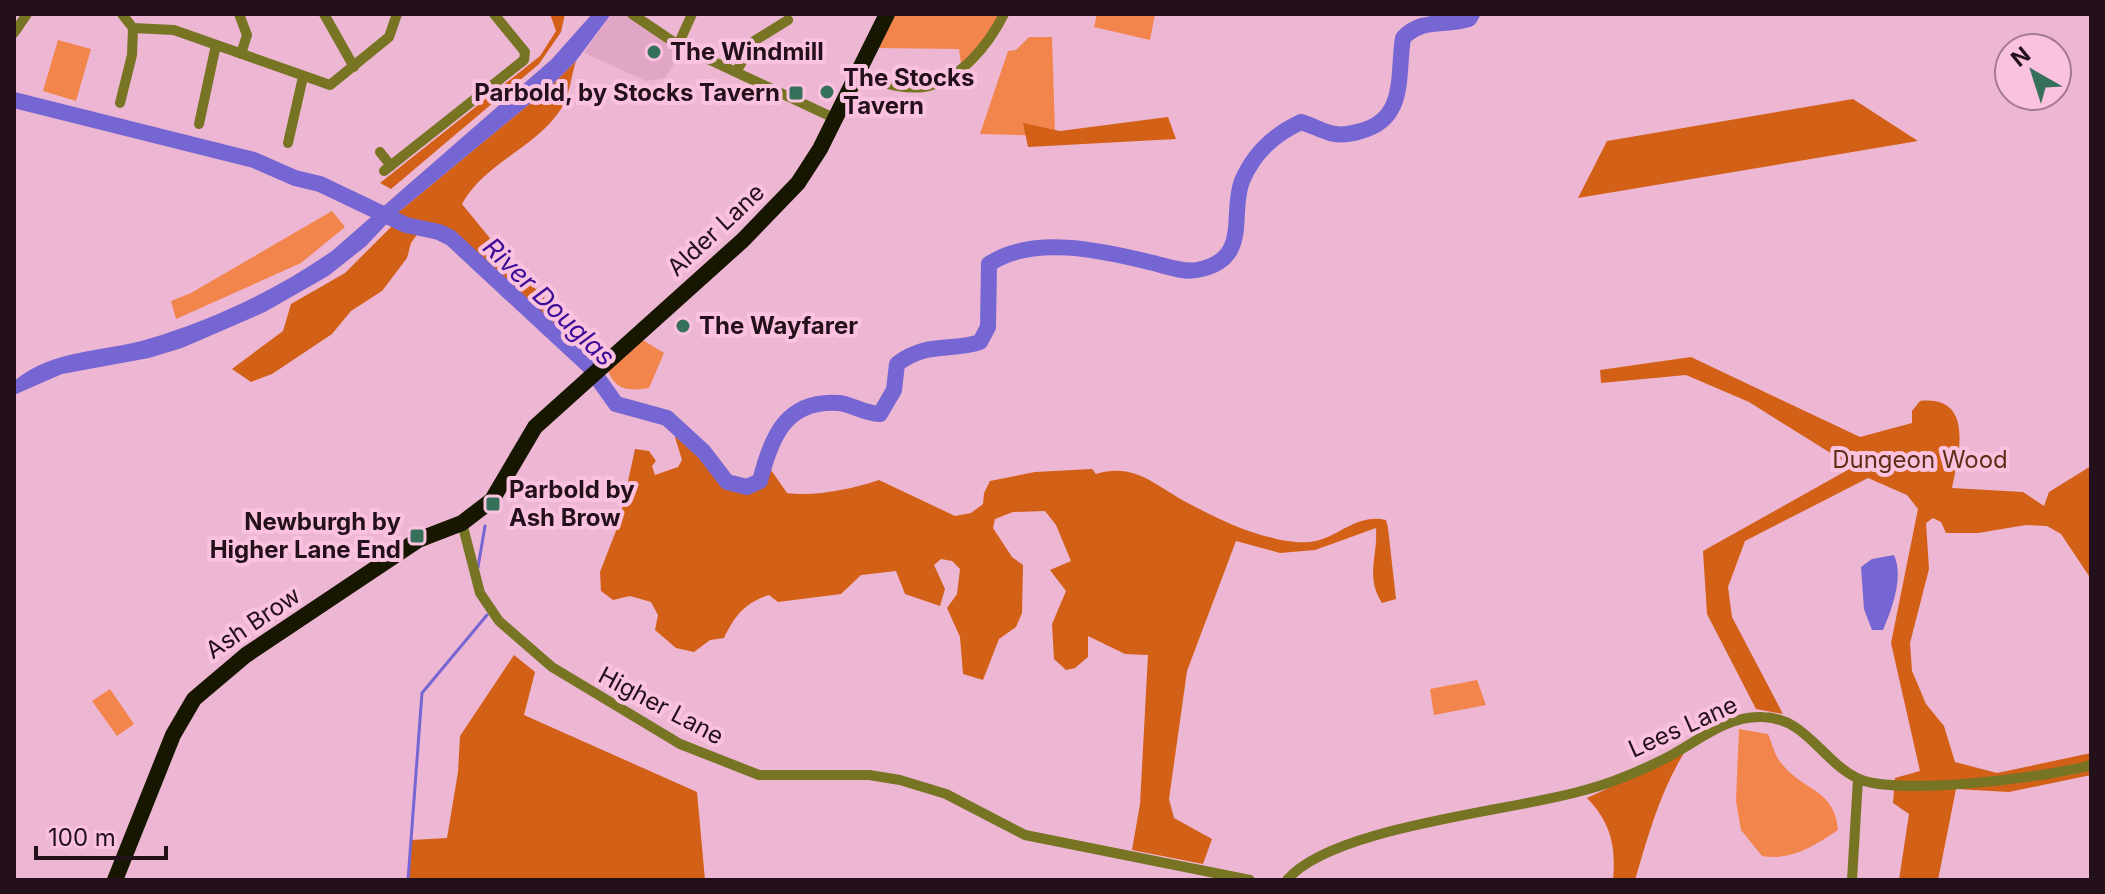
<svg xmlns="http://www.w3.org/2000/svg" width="2105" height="894" viewBox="0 0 2105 894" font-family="Inter,sans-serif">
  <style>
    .built { fill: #e2a6c5 }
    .green { fill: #f2854b }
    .forest { fill: #d26017 }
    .water { fill: #7666d3 }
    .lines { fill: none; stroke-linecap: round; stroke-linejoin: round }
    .stream { stroke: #7666d3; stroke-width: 3 }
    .river { stroke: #7666d3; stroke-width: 16 }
    .minor { stroke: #777424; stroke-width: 10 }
    .highway { stroke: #171600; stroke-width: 16 }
    .poi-dot { fill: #35705a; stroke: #fbc2df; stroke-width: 3 }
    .labels { text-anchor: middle; stroke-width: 8; stroke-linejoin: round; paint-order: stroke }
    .poi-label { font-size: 24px; font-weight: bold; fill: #23101a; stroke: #fbc2df; text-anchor: start }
    .street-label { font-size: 24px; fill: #23101a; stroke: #fbc2df }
    .park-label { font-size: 24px; fill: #5f3017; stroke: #fbc2df }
    .water-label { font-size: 26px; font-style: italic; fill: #3e0d97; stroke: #fbc2df }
  </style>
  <rect width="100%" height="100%" fill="#edb6d2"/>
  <path class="built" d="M611 14H644L638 22 682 51 665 78 646 81 584 53Z"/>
  <path class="green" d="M893 14H999L995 28 961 64 959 49 876 48Z
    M1097 14H1155L1150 40 1094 27Z
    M1029 37H1052L1055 132 1049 136 980 134 1008 51 1016 50Z
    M58 40 91 49 76 101 43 91Z
    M332 211 345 227 301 263 176 319 171 301 191 293Z
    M641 339 664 353 649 388C630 391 615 391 608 370Z
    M1477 680 1486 705 1434 715 1430 689Z
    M110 689 134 724 117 736 92 701Z
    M1739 729 1768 734C1772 743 1775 757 1782 764 1803 791 1835 789 1838 830 1814 846 1791 861 1762 856L1741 830 1736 801Z"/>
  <path class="forest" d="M550 14H565L561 32 539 64 391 189 380 183 540 56 556 31Z
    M576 61C571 76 570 95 561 109 536 148 485 162 462 204L493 242 501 259 538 291 579 336 613 355 594 372 451 238 415 227 421 229 411 243 407 258 382 291 351 311 332 334 272 374 251 382 232 369 283 331 291 304 345 273 395 223 400 224 391 219 395 215 550 87Z
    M1853 99 1918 141 1578 198 1607 141Z
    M1168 117 1176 139 1028 147 1023 123 1060 131Z
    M1691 357 1860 437 1912 423V411L1920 401C1976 395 1958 457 1952 488L2023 492 2044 506 2049 492 2091 466V579L2061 534 2047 526 2026 525 1978 533H1946L1941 522 1933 518 1926 523 1929 569 1910 643 1912 671 1926 704 1944 726 1955 762 1997 773 2091 753V775L2009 792 1956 789 1938 880H1899L1909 814 1893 803 1895 778 1920 771 1891 643 1918 509 1907 495 1868 478 1745 541 1728 587 1732 617 1783 714 1756 709 1707 614 1703 551 1853 467 1749 402 1686 375 1601 383 1600 370Z
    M675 437 682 438 722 484 743 489 753 487 771 470 787 493C813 497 853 489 879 480L955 516 971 513 983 504 984 493 990 481 1035 472 1092 469 1096 474C1134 462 1155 485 1186 502 1212 516 1244 532 1273 538 1283 541 1299 543 1310 542 1338 539 1355 513 1386 520L1388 528 1396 599 1382 603C1365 577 1378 556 1376 528L1315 550 1280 553 1236 541 1187 671 1169 799 1174 818 1212 839 1203 864 1132 850 1140 804 1148 655 1125 654 1088 636V657L1075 668 1066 670 1054 659 1052 624 1066 591 1050 570 1071 561 1056 525 1045 511 1013 512 995 519 993 528 1012 557 1023 565 1022 613 1016 627 999 639 983 680 963 674 960 637 947 608 957 594 960 569 952 561 941 559 934 565 945 589 940 606 905 594 896 571 861 575 841 594 778 602 769 595C745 603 735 615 724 638L710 640 694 652 676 648 655 630 658 615 651 602 630 596 613 600 601 591 600 572 619 523 635 449 649 451 656 461 652 466 655 475 678 467 682 460Z
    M514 655 535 672 524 715 697 792 705 880H408L411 840 447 838 458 772 460 736Z
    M1684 753C1660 792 1648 836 1635 880H1613C1616 846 1611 823 1587 798Z"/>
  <path class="water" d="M592 14H611L576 61 550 87 395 215 366 246 328 276 265 312 182 348 149 358 62 374 14 395V381C55 348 101 353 148 339 212 320 278 289 332 251L552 59Z
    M1894 555C1904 577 1892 609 1883 630H1872L1864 609 1861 567 1872 559Z"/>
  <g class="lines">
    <path class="stream" d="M478 567 485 526
      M408 880 422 693 487 615"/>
    <path class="river" d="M14 100 254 160 295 178 320 184 406 225 439 232 451 238 589 366 616 404 667 418 704 452 727 482 747 487 760 481C771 437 786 399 839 403 851 404 863 413 880 414L894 390 897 364C927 341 951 352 980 342L988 327 989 264C1033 235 1100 250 1149 262 1164 265 1182 273 1197 270 1252 260 1229 214 1242 181 1254 153 1273 135 1301 122 1311 125 1320 130 1330 133 1340 136 1351 134 1361 131 1407 119 1397 75 1403 38 1423 17 1444 27 1469 19L1472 14"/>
    <path class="minor" d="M122 14 133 28
      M239 14 247 35 241 54
      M324 14 354 67
      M632 14 678 45 836 119
      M133 28 174 30 330 85 389 37 397 14
      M14 33 27 14
      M678 45 692 14
      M736 72 754 41 788 20
      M857 76C878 81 902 90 924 87 960 81 989 44 1004 14
      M120 103 132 55 133 28
      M199 124 216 45
      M288 143 303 77
      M380 152 391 166
      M384 171 524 60 525 52 494 14
      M462 523 480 593 499 621 552 667 680 744 759 775H869L900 780 946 794 1025 835 1250 880
      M1287 880C1332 826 1515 811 1585 790 1612 783 1640 771 1664 759 1696 743 1725 715 1763 717 1806 718 1822 761 1857 778 1894 797 2050 777 2091 765
      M1852 880 1858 779"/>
    <path class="highway" d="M115 880 173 735 194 699 246 655 418 540 462 523 492 500 535 427 743 240 798 183 820 149 887 14"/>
  </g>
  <g class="poi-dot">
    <circle cx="654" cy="52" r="8"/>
    <circle cx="827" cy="92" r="8"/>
    <rect x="788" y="85" width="16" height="16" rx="4"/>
    <circle cx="683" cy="326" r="8"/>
    <rect x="485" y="496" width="16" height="16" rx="4"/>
    <rect x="409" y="528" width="16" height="16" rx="4"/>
  </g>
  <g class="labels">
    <g class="poi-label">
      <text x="670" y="60">The Windmill</text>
      <text x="843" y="86">The Stocks<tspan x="843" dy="28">Tavern</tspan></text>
      <text x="780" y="101" text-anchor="end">Parbold, by Stocks Tavern</text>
      <text x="699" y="334">The Wayfarer</text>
      <text x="509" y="498">Parbold by<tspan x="509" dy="28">Ash Brow</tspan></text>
      <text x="401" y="530" text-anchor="end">Newburgh by<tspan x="401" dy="28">Higher Lane End</tspan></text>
    </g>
    <g class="street-label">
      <text transform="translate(716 230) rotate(-43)" y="8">Alder Lane</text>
      <text transform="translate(253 623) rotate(-34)" y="8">Ash Brow</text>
      <text transform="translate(661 706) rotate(28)" y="8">Higher Lane</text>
      <text transform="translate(1683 727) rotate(-24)" y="8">Lees Lane</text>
    </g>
    <g class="park-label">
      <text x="1920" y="468">Dungeon Wood</text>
    </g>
    <g class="water-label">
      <text transform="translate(549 302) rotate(44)" y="9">River Douglas</text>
    </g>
  </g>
  <rect width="2105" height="894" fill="none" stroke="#23101a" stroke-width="32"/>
  <g transform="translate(2033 72) rotate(321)"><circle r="38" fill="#fbc2df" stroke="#a57b90" stroke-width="2"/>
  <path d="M0-6L14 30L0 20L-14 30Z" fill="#35705a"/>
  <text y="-12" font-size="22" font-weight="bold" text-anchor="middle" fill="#23101a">N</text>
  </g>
  <path d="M36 846v12h130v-12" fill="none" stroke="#23101a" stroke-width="4"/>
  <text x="48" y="846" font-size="24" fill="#23101a" stroke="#fbc2df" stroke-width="6" paint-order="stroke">100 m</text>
</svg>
